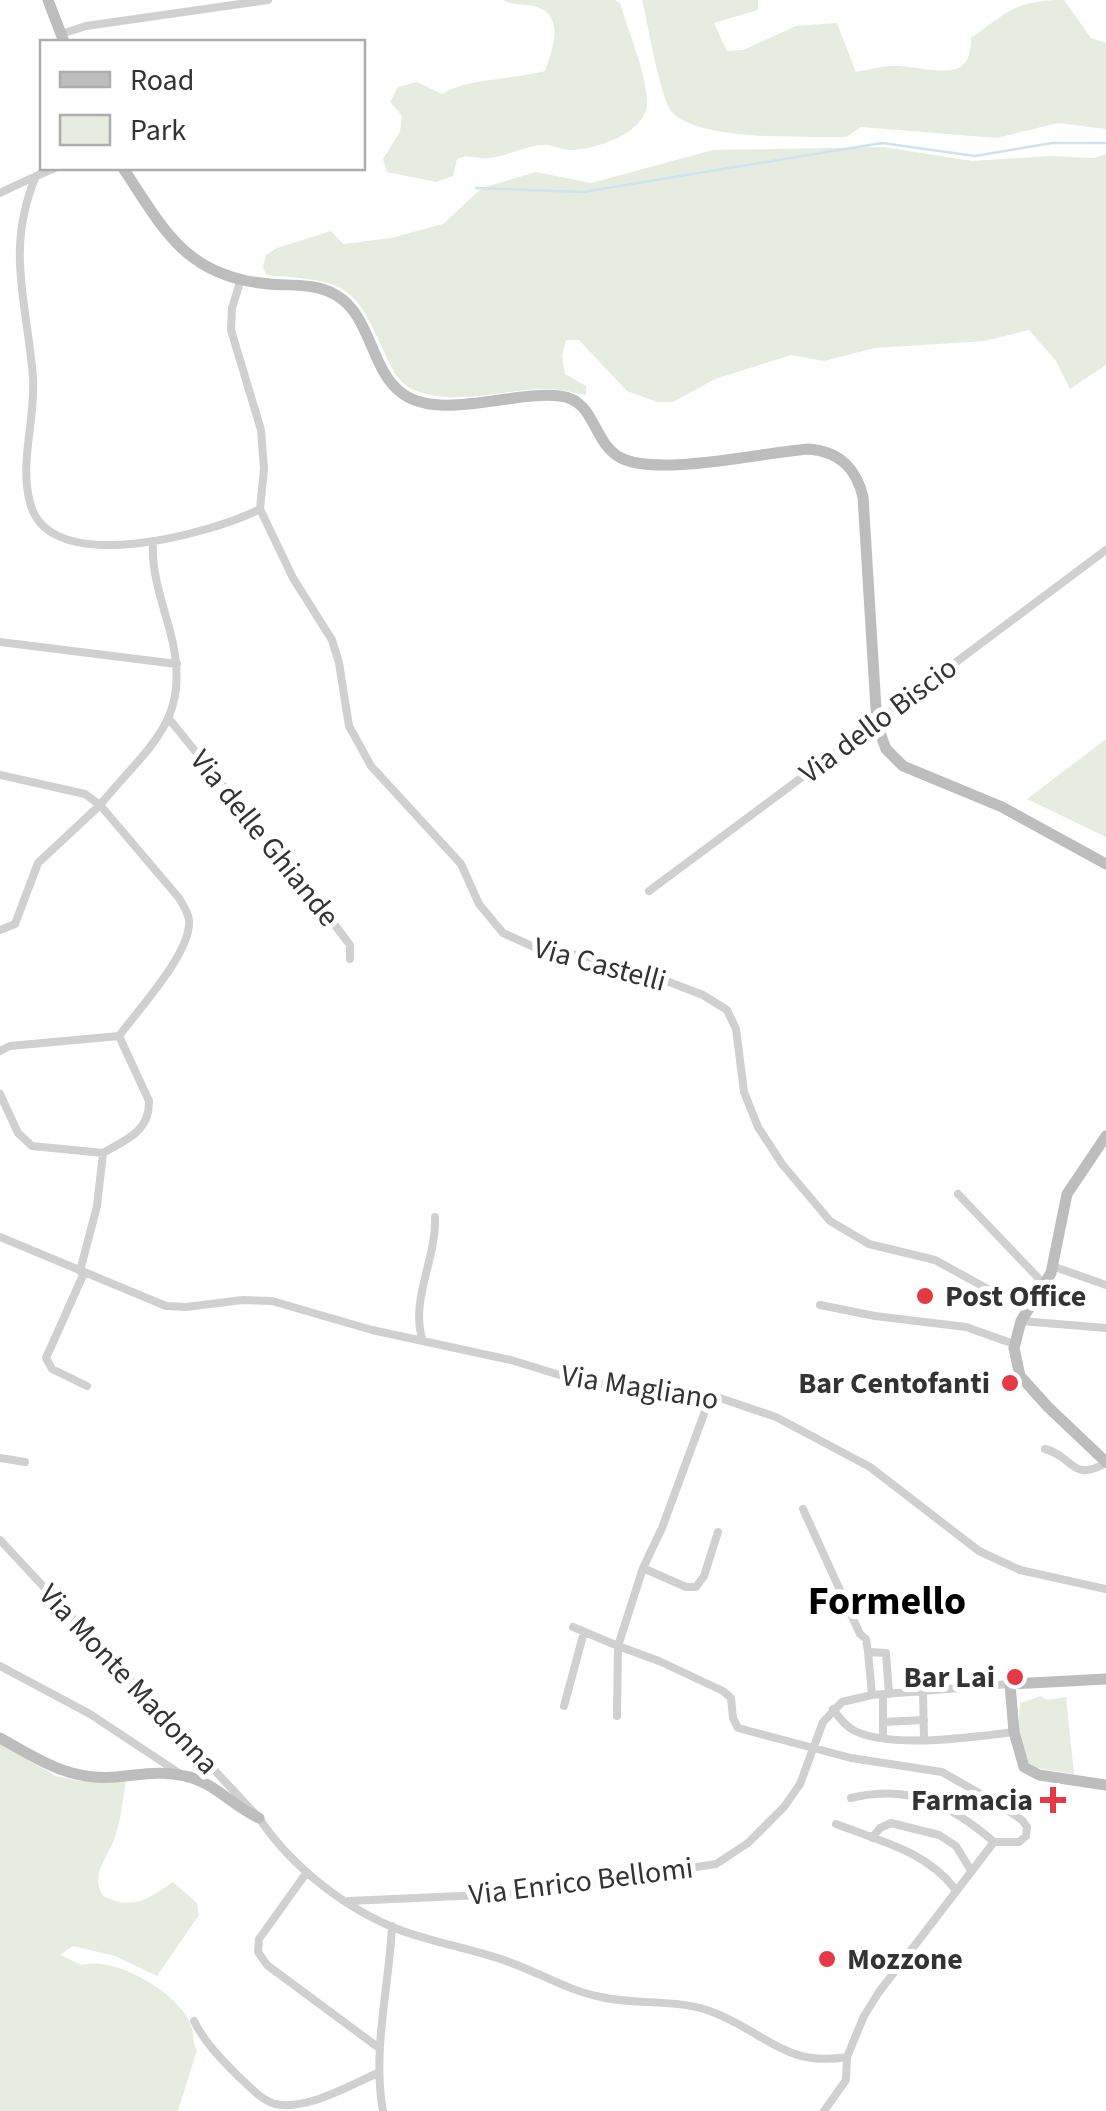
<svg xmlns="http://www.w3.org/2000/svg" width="1106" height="2111" viewBox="0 0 1106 2111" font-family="'Source Sans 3',sans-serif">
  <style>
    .green { fill: #e6ecdf }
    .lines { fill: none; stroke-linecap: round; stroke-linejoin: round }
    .stream { stroke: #cfe2ee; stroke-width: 2.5 }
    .street { stroke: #d0d0d0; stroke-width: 8 }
    .secondary { stroke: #bdbdbd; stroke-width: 11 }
    .poi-dot { fill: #e63946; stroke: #fff; stroke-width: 4 }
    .labels { text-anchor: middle; stroke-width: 10; stroke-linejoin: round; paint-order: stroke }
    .street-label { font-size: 30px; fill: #333; stroke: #fff }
    .poi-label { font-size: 30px; font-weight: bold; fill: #333; stroke: #fff; text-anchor: end }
    .district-label { font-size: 40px; font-weight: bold; fill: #000; stroke: #fff }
  </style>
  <rect width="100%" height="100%" fill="#fff"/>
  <path class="green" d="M503 0H615L620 3C629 34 645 69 647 100 650 132 596 150 570 150 562 150 555 146 547 145 525 144 501 161 479 158 469 157 467 155 457 159L453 176 436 182 387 172 383 159 400 132 402 116 390 102 398 87 417 82 442 94C464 79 516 79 545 71 554 45 567 10 527 5 517 4 513 5 503 0Z
    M642 0H758V10L714 23 727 51 743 50 796 26 837 23 856 72C869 70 884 65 896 66 928 66 972 88 971 38 1008 11 1017 0 1064 0L1091 38 1106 43V129L1058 123 997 138 861 127 846 137C810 136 684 143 668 106 657 80 649 29 642 0Z
    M884 147 972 161 1051 156 1094 158 1106 154V365L1070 389 1056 361 1029 330 985 341 875 348 824 361 791 355 715 379 673 402H657L627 391 579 340H566L562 356 565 374 586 386V395C574 393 561 389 548 389 504 388 452 409 410 388 399 382 392 370 387 358 353 282 349 282 266 275L263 267 266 255 277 248 331 231 343 244 391 238 443 224 482 188 536 172 591 183 713 150Z
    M1106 739V837L1027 799Z
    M1041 1696 1047 1700 1066 1697 1074 1774 1037 1768 1026 1761 1018 1737 1020 1703Z
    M0 1744 56 1776 78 1781H126C123 1799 121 1819 115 1837 109 1857 89 1874 103 1896 133 1911 148 1899 173 1882L197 1903 199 1915 157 1976 115 1956 73 1946 60 1955 82 1965C114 1955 183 1994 192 2028 194 2037 192 2041 197 2050L178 2111H0Z"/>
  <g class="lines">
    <path class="stream" d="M476 188 583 192 882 143 975 156 1052 143H1106"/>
    <path class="street" d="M61 34 86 26 268 0
      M55 168 36 176C5 249 27 303 33 377 36 420 18 464 31 506 53 578 213 533 260 509
      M0 193 36 176
      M241 279 232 308 231 330 261 430 264 469 260 509 293 578 332 640 339 663 349 726 371 766 461 864 479 904 503 933 534 947 588 957 651 975 703 995 727 1010 736 1029 744 1092 758 1127 782 1164 830 1221 869 1244 935 1260 1028 1311
      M0 642 177 664
      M170 720 316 900 350 945V959
      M0 775 85 794 100 805 38 863 15 924 0 930
      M649 891 860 734 877 725 892 710 1106 550
      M0 1051 10 1046 119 1036
      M0 1094 18 1133 32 1146 103 1153
      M958 1194 1045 1285
      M0 1237 166 1306 186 1307 243 1300 272 1301 372 1330 511 1360 576 1380 617 1386 675 1388 717 1397 776 1417 870 1467 979 1551 1020 1570 1106 1589
      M1052 1266 1106 1285
      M80 1271 97 1206 103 1153C126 1140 150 1131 149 1101L119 1036C138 1010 192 952 189 920 188 912 183 905 179 898L100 805C151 743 194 719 170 631 162 601 151 572 153 541
      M84 1273 46 1358 52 1369 87 1386
      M820 1305 875 1316 966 1327 1014 1344
      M1021 1321 1106 1328
      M423 1341C409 1302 437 1258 435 1217
      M1045 1449C1074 1456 1071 1483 1106 1463
      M0 1458 25 1462
      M803 1509 860 1634 866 1639 868 1652
      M0 1540 259 1818C291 1866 345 1909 400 1930 435 1943 473 1949 509 1962 540 1973 569 1991 601 1997 636 2005 672 1999 707 2010 763 2029 783 2068 847 2057L864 2016 879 1992 994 1842H1019L1026 1836 1027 1827 1022 1820 1000 1805 942 1772 851 1758 738 1728 733 1718 731 1698 723 1691 659 1661 618 1646 643 1568 686 1587H696L704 1576 718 1532
      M643 1568 662 1528 711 1395
      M573 1627 618 1646 617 1716
      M0 1666 90 1714 179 1773
      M923 1692 924 1740
      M872 1695 868 1652 886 1653 889 1694
      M883 1695V1737
      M564 1706 584 1632
      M833 1709C839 1718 845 1726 855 1731 893 1749 972 1737 1014 1732
      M883 1722 924 1720
      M851 1798C910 1784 950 1804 994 1842
      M836 1824C880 1841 926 1851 955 1889
      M872 1838 880 1828 891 1823 939 1835 956 1846 970 1869
      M307 1872 259 1939 258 1952 267 1965 379 2048
      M349 1901 524 1893 716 1864 748 1843 784 1807 800 1784 823 1722 842 1702 872 1695 1010 1684
      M194 2021C205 2043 221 2059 238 2076 249 2086 261 2100 275 2104 307 2111 350 2085 378 2073
      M383 2111C372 2050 389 1988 392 1926
      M824 2111 846 2080 847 2057"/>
    <path class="secondary" d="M48 0 64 42
      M123 168C164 230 186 277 269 284 292 286 316 283 336 295 372 316 370 371 403 394 441 421 516 390 560 396 596 400 592 443 621 458 659 477 764 452 809 449 840 452 856 468 863 497L877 725 886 749 903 766 1002 807 1106 864
      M1106 1136 1067 1194 1051 1273 1021 1321 1014 1348 1020 1376 1048 1407 1106 1462
      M1106 1679 1010 1684 1014 1732 1024 1767 1039 1775 1106 1785
      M0 1738C38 1759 69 1781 115 1777 140 1775 160 1770 185 1776 214 1782 232 1806 259 1818"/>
  </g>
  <g class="poi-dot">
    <circle cx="925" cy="1296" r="10"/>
    <circle cx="1010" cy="1383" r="10"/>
    <circle cx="1015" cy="1677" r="10"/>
    <path d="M1048 1785h10v10h10v10h-10v10h-10v-10h-10v-10h10z"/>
    <circle cx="827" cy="1959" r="10"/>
  </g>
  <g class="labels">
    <g class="street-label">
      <text transform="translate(878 720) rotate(-37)" y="10">Via dello Biscio</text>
      <text transform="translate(265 838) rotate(51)" y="10">Via delle Ghiande</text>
      <text transform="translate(600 964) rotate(15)" y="10">Via Castelli</text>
      <text transform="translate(640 1387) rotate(9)" y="10">Via Magliano</text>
      <text transform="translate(129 1679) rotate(47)" y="10">Via Monte Madonna</text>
      <text transform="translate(581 1881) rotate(-7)" y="10">Via Enrico Bellomi</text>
    </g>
    <g class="poi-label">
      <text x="945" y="1306" text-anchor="start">Post Office</text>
      <text x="990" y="1393">Bar Centofanti</text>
      <text x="995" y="1687">Bar Lai</text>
      <text x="1033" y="1810">Farmacia</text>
      <text x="847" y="1969" text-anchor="start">Mozzone</text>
    </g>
    <g class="district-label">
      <text x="887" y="1614">Formello</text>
    </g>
  </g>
  <rect x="40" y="40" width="325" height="130" fill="#ffffff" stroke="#adadad" stroke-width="2.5"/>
  <rect x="60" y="72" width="50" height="15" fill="#bdbdbd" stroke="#adadad" stroke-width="2.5"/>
  <text x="130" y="90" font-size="30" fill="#333333">Road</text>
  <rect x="60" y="115" width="50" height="30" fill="#e6ecdf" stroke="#adadad" stroke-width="2.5"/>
  <text x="130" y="140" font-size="30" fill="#333333">Park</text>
</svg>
